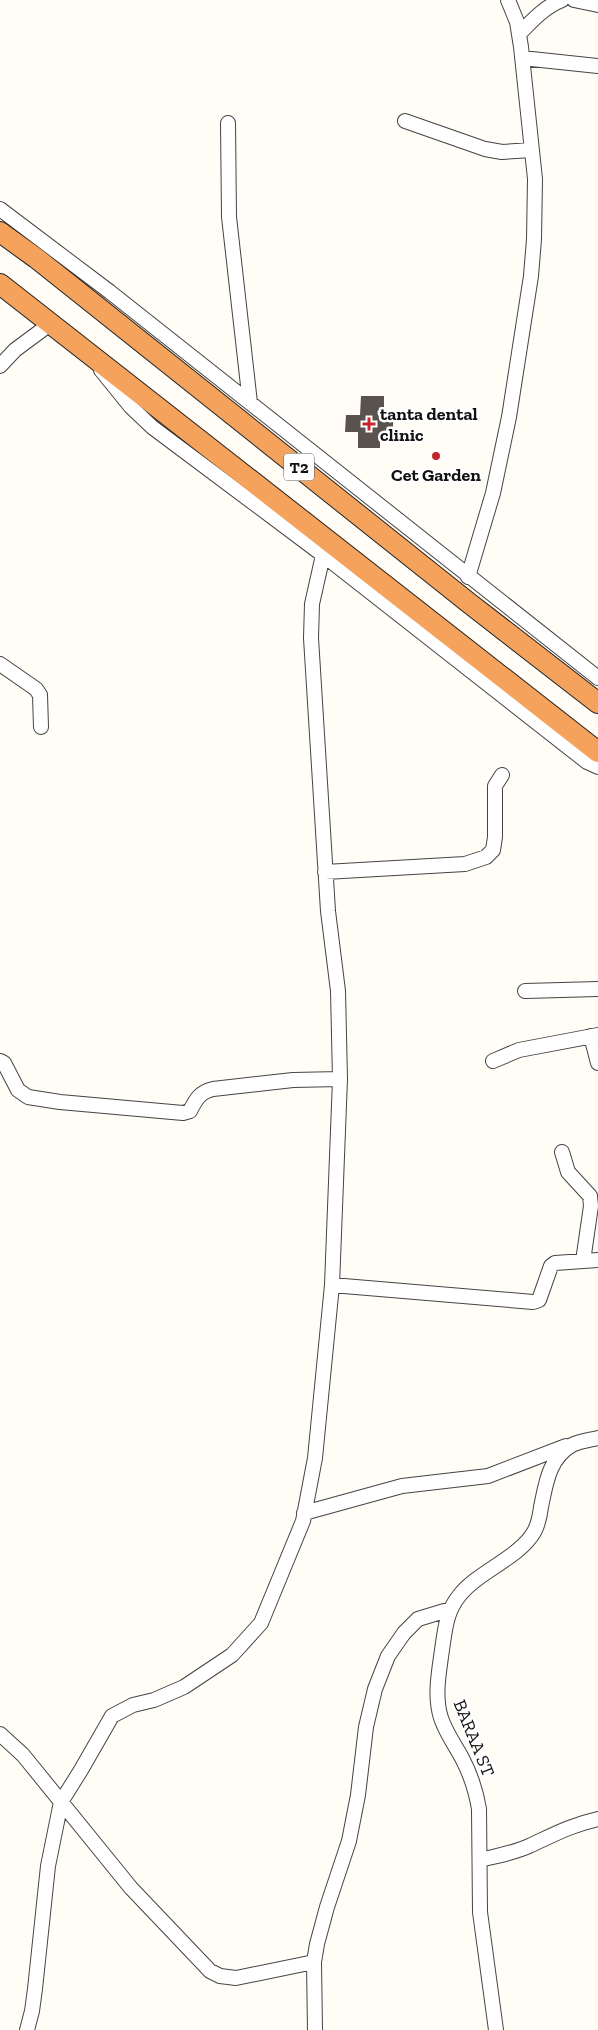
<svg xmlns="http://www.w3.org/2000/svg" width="598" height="2030" viewBox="0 0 598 2030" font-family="'Zilla Slab',serif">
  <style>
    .building { fill: #5a524d }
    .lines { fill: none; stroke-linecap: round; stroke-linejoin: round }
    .minor-casing { stroke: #444; stroke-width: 16 }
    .highway-casing { stroke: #222; stroke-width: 22 }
    .minor { stroke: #fff; stroke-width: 14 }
    .highway { stroke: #f5a25d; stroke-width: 20 }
    .poi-dot { fill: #c4262e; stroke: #fff; stroke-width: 2 }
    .labels { text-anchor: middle; stroke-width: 5; stroke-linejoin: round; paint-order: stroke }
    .shield { fill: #fff; stroke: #585858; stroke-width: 1 }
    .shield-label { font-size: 16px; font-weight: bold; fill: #111 }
    .poi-label { font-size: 18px; font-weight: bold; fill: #111; stroke: #fff; text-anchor: start }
    .street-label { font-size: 18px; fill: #111; stroke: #fff }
  </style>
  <rect width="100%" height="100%" fill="#fffdf5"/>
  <path class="building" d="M361 396H384V415H393V434L380 433V448H358V432H345L346 415H360Z"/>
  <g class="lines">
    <g class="minor-casing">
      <path id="minor" d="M574 0 598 5
        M519 34C532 21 544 7 562 0
        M522 58 598 66
        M405 121 485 149 502 152 532 150
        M228 123 229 217 250 403
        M0 209 110 292 598 678
        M0 366 15 350 50 324
        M101 370 131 407 152 427 323 555 587 762 598 767
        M468 577 493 493 509 417 531 276 534 239 535 179 521 47 517 22 508 0
        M0 664 36 689 40 695 41 727
        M325 872 465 864 486 857 493 850 495 837V786L502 775
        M525 991 598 989
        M591 1036 598 1063
        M0 1061 4 1063 18 1090 28 1097 60 1102 183 1113 190 1111C196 1099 200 1092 213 1089L293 1080 340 1079
        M493 1061 519 1050 598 1035
        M562 1152 568 1172 590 1196 591 1206 583 1261
        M332 1285 533 1302 539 1300 551 1266 555 1263 598 1260
        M304 1513 402 1486 488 1476 566 1446
        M0 1734 23 1755 131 1888 210 1971 220 1976 236 1978 314 1962
        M480 1860C496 1856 514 1853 529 1846 553 1835 571 1825 598 1819
        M27 2030 32 2011 35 1989 48 1866 61 1802 81 1770 112 1716 133 1705 154 1700 184 1687 232 1655 261 1623 303 1521 315 1458 332 1285 340 1079 338 991 328 911 311 638 312 604 323 555
        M315 2030 314 1962 317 1944 327 1907 349 1841 358 1795 366 1727 375 1689 388 1656 404 1633 418 1619 451 1609
        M496 2030 480 1912 479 1809C476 1791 471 1775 462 1758 455 1745 446 1733 441 1718 434 1696 439 1672 442 1650 445 1630 446 1612 459 1596 477 1572 519 1558 534 1532 538 1525 540 1515 541 1507 546 1483 549 1458 572 1445 579 1441 590 1440 598 1438"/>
    </g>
    <g class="highway-casing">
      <path id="highway" d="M0 232 36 258 469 603 598 703
        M0 284 598 752"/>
    </g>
    <use href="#minor" class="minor"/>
    <use href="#highway" class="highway"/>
  </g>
  <g class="poi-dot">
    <path d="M366.5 416.5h5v5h5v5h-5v5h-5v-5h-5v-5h5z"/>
    <circle cx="436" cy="456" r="5"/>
  </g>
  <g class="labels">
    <rect class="shield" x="284" y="453.5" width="30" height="27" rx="4"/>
    <g class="shield-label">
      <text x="299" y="473">T2</text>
    </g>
    <g class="poi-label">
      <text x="380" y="420">tanta dental<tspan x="380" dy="21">clinic</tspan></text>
      <text x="436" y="481" text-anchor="middle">Cet Garden</text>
    </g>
    <g class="street-label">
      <text transform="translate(474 1738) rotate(68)" y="6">BARAA ST</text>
    </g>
  </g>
</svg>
